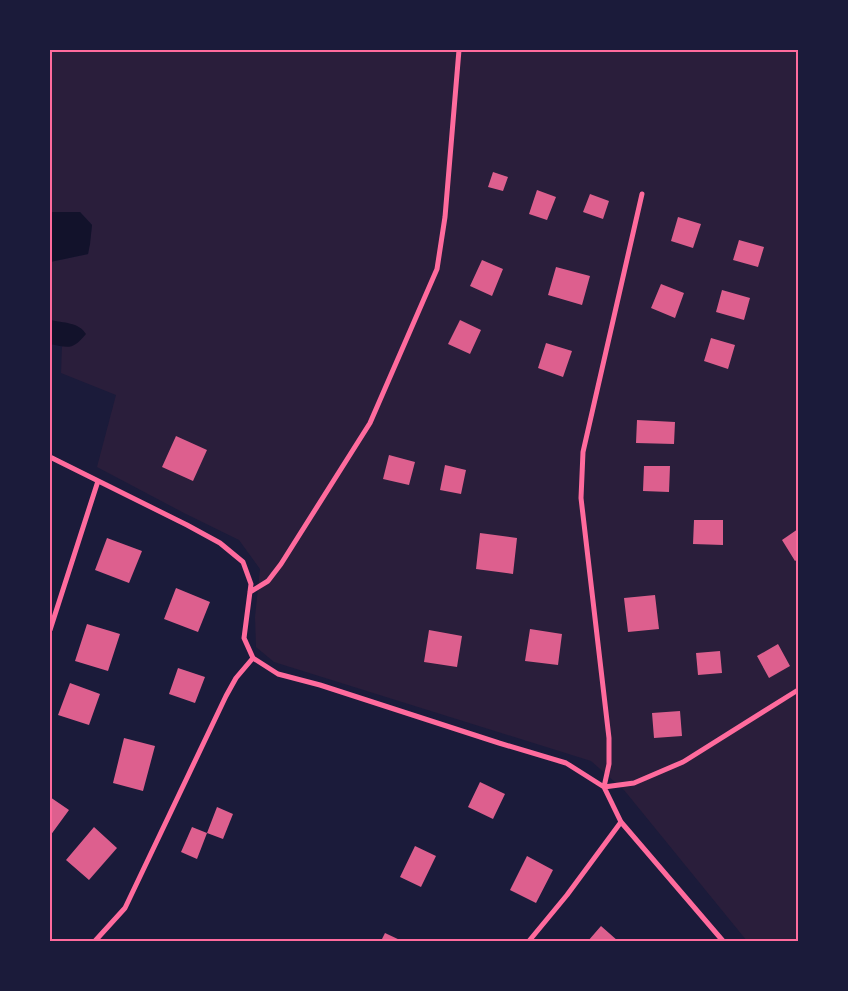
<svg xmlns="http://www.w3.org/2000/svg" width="848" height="991" viewBox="0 0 848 991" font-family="'Crimson Pro',serif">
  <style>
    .green { fill: #2a1e3b }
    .water { fill: #12122b }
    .building { fill: #dd5f8e }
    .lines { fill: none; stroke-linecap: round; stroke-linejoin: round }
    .minor { stroke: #ff6b9d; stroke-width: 5 }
    .neatline { fill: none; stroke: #ff6b9d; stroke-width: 2 }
  </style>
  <rect width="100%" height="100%" fill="#1b1b3a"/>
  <path class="green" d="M50 50H798V941H747L624 790 591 761 274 662 256 647 255 617 260 569 239 540 184 513 97 467 116 395 61 373 62 347 65 323 50 320V262L88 254 92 225 80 212H50Z"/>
  <path class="water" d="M50 212H80L92 225 90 244 88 254 50 262Z
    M50 320C63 323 79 322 86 334 73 350 69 348 50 344Z"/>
  <path class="building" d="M493 172 508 177 503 191 488 187Z
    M537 190 556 197 547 220 529 214Z
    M590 194 609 201 603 219 583 212Z
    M678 217 701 224 693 248 671 241Z
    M739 240 764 247 758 267 733 260Z
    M482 260 503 269 492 296 470 286Z
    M556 267 590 276 582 305 548 295Z
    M661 284 684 293 675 318 651 308Z
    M722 290 750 298 744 320 716 312Z
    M460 320 481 330 470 354 448 344Z
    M711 338 735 345 728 369 704 361Z
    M546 343 572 351 563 377 538 368Z
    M637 420 675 422 674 444 636 443Z
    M176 436 207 450 193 481 162 467Z
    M389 455 415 462 409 485 383 479Z
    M445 465 466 470 461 494 440 490Z
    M644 466H670L669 492 643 491Z
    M694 520H723V545L693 544Z
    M798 529V559L795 561 782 540Z
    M480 533 517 538 513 574 476 569Z
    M107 538 142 551 129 583 95 570Z
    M176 588 210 602 198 632 164 619Z
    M655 595 659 629 628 632 624 598Z
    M87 624 120 634 108 671 75 661Z
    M530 629 562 634 558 665 525 661Z
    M429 630 462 636 457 667 424 662Z
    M778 644 790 666 769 678 757 656Z
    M720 651 722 673 698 675 696 653Z
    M178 668 205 677 195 703 169 694Z
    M70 683 100 694 89 725 58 715Z
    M680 711 682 736 654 738 652 713Z
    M124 738 155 746 143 791 113 783Z
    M480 782 505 794 493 819 468 807Z
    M50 797 69 810 50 836Z
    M217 807 233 814 223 839 207 833Z
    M94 827 117 848 89 880 66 860Z
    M192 827 207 833 197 859 181 852Z
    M415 846 436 856 421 887 400 877Z
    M527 856 553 870 536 903 510 890Z
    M601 926 618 941H588Z
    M385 933 402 941H381Z"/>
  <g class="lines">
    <path class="minor" d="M642 194 583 452 581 498 609 738V764L604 787 634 783 683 762 798 690
      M50 457 187 525 220 543 243 562 251 584 244 638 253 658
      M250 592 268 581 281 564 370 423 437 269 445 217 459 50
      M50 630 98 481
      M253 658 278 674 320 685 499 743 566 763 604 787 621 822 723 941
      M95 941 125 908 226 696 236 678 253 658
      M529 941 567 895 621 822"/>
  </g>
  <rect width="848" height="991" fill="none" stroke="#1b1b3a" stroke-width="102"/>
  <rect x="51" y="51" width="746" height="889" class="neatline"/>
</svg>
